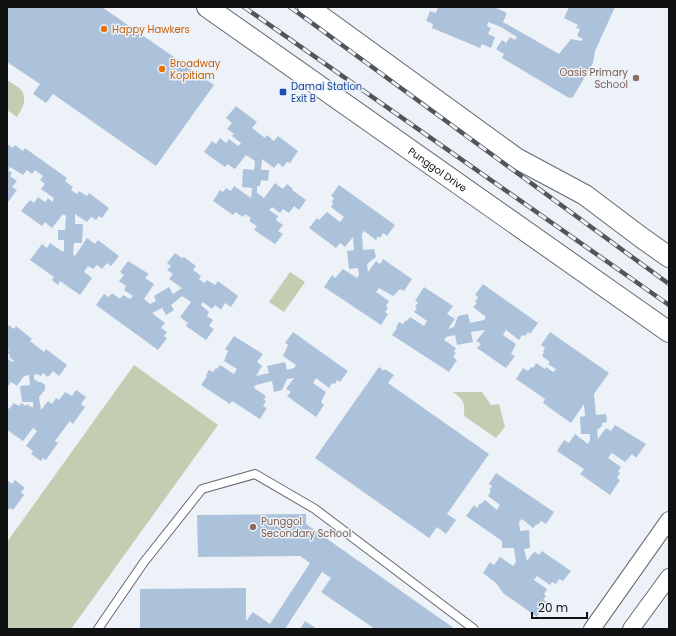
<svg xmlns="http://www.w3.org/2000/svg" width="676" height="636" viewBox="0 0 676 636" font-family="Poppins,sans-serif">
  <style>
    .green { fill: #c4ccb2 }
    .building { fill: #acc2db }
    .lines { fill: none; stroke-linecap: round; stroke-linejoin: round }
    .service-casing { stroke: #65696f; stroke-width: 10 }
    .minor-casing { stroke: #65696f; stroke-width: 18 }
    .tertiary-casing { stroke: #65696f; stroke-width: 22 }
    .service { stroke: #fff; stroke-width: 8 }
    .minor { stroke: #fff; stroke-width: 16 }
    .tertiary { stroke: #fff; stroke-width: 20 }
    .rail-casing { stroke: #535659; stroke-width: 4.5 }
    .rail { stroke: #edf2f8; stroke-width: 3; stroke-dasharray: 9; stroke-linecap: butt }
    .food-dot { fill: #e8710a; stroke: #edf2f8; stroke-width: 1.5 }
    .education-dot { fill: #8d6e63; stroke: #edf2f8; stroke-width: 1.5 }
    .transit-dot { fill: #1a4fb4; stroke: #edf2f8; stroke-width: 1.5 }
    .labels { text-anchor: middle; stroke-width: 3; stroke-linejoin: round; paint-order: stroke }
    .food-label { font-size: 10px; fill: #c56008; stroke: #edf2f8; text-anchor: start }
    .education-label { font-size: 10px; fill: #785e54; stroke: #edf2f8; text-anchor: end }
    .transit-label { font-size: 10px; fill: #164399; stroke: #edf2f8; text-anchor: start }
    .street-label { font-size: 10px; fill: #0f1113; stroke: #edf2f8 }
  </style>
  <rect width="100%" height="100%" fill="#edf2f8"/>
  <path class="green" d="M7 80C11 83 18 86 21 90 28 99 22 109 17 117L7 110Z
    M290 272 305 282 284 312 269 302Z
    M134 365 218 425 71 629H7V542Z
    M453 392H482L491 405 499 404 505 427 496 438 464 416C465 403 464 400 453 392Z"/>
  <path class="building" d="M7 7H102L214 85 156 166 53 94 46 103 33 94 40 84 7 62Z
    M438 7H494L507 13 503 22 559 54 571 39 582 41 583 39 577 36 580 29 576 28 578 25 564 18 569 7H615L595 51 593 63 576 92 573 97 569 98 502 58 504 54 496 49 502 40 506 43 510 37 515 40 517 37 501 27 488 22 487 26 491 28 488 34 495 37 491 48 482 44 480 48 432 28 433 24 426 21 430 11 436 13Z
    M236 106 257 122 252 128 265 138 267 135 274 141 278 136 298 151 290 163 287 162 283 167 278 163 274 168 262 159 261 170H269L268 181 261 180 260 186H257V193L264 198 275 183 283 189 287 184 293 189 292 190 306 200 299 210 294 206 289 213 283 209 280 213 272 207 269 210 278 216 276 220 283 225 278 231 283 234 275 244 254 230 257 226 249 221 251 218 245 214 243 217 235 212 233 215 213 201 220 190 223 192 226 188 231 191 234 186 251 198 252 188 242 187 243 169 254 170 255 161 246 155 235 169 227 164 225 167 204 152 212 141 216 144 220 138 226 143 229 139 238 146 241 143 232 136 234 134 227 129 232 123 226 118Z
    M7 144 13 148 15 145 23 151 25 148 67 178 65 181 73 187 71 190 77 194 79 191 87 196 89 193 109 208 102 218 99 216 96 220 91 217 87 222 75 214V224H83L82 243H74L73 254 75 256 87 238 95 244 98 240 119 256 111 266 107 263 102 269 97 265 93 269 88 266 84 272 92 278 80 295 60 281 58 285 52 280 54 277 30 260 42 244 47 248 50 243 63 252 64 250V240H58V230H65L66 216 63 214 52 228 45 222 42 226 21 211 30 200 34 203 38 197 45 202 48 198 52 202 54 198 41 189 45 184 40 180 43 176 35 170 32 174 27 170 23 175 10 167 8 170 12 173 10 176 17 181 12 187 17 190 8 202 7 201Z
    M339 185 395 225 387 236 383 233 380 238 378 236 376 240 364 231 362 234 363 250 374 249 376 257 367 264 368 272 376 261 380 264 383 259 412 279 404 291 400 289 393 296 379 288 376 292 389 301 386 306 388 308 385 312 388 314 381 325 324 287 332 275 335 278 343 269 357 278 359 275 358 268 349 269 347 251 354 250 353 237 345 247 340 243 336 248 309 228 317 218 319 220 327 212 340 222 344 217 331 207 333 204 332 202 334 198 331 196Z
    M175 253 182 258 184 257 196 266 193 270 201 276 199 279 204 283 207 280 215 285 218 281 238 296 231 307 225 303 221 310 215 305 212 309 203 302 201 305 209 312 207 316 213 320 209 326 214 329 206 340 186 326 188 323 180 317 191 302 182 296 171 305 174 310 166 315 162 308 152 313 165 323 161 328 167 332 164 336 167 338 158 350 96 305 104 294 109 297 112 293 120 299 123 295 130 299 133 296 124 290 126 286 119 281 124 275 120 272 128 261 149 274 145 278 154 284 144 299 150 304 156 301 154 296 169 287 173 294 182 288 169 279 173 274 167 270 171 266 167 263Z
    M483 284 538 323 530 334 528 332 525 336 522 335 519 340 506 330 503 335 516 344 511 354 515 356 506 368 477 348 481 344 476 341 485 330 471 332 473 342 457 345 455 335 446 337 444 340 456 348 454 352 456 353 453 357 457 360 449 372 392 335 397 328 396 327 399 322 403 324 406 320 407 321 410 317 424 326 427 321 414 312 417 308 415 307 418 302 415 301 424 287 453 306 447 314 455 319 448 329 454 327 458 316 468 314 470 323 484 320 486 317 473 307 477 303 475 302 478 297 475 295Z
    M9 325 14 329 16 326 32 339 30 341 44 352 46 349 67 365 59 376 53 371 48 377 43 373 41 376 37 374 34 375V380H37V382H41L45 385V390L39 397 41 410 48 401 52 404 56 398 59 400 65 392 72 396 76 390 86 397 81 404 85 407 73 424 70 421 55 441 58 443 46 460 43 458 41 461 31 454 33 451 26 446 37 431 33 428 23 441 7 430V407L9 409 14 403 19 406 21 403 26 406 27 404 33 408V402H22L20 386 30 385 29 375 24 376 17 386 11 382 7 388V358L12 362 14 361 9 357 10 355 7 353 9 350 7 348V328Z
    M293 332 348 371 340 382 337 380 335 384 332 383 329 388 316 378 313 383 326 392 321 402 324 405 316 417 287 396 291 392 286 389 294 378 287 379 282 390 274 392 272 381 256 385 254 388 266 396 264 400 266 401 263 406 267 408 260 419 232 401 230 404 201 385 207 376 206 375 209 370 213 372 216 368 217 369 220 365 234 374 237 369 224 361 228 351 225 349 234 336 263 354 257 362 262 366 256 376 269 373 267 366 285 362 287 370 294 368 296 365 283 356 288 345 285 343Z
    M550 332 609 373 594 394 596 415 606 414 607 422 602 423V426L597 430 598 439 606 428 611 431 615 425 646 444 636 458 632 454 625 462 612 453 608 458 621 467 618 472 620 473 617 478 620 480 610 495 580 474 584 469 557 451 564 440 569 443 575 434 588 444 590 440V434H581L580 417 585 416 584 404 571 423 543 403 545 399 516 379 523 368 528 371 531 367 533 368 536 363 545 369 546 367 553 372 556 369 548 364 550 362 542 356 544 352 543 351 545 348 541 345Z
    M379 367 384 371 385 369 394 375 388 383 489 454 447 514 456 520 446 534 437 527 429 538 315 458Z
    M496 473 554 512 546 524 541 521 538 525 537 524 533 528 522 519 519 522 520 531 529 530 530 548 524 549 527 561 533 553 535 552 539 555 542 551 571 571 563 581 559 579 556 584 552 582 550 585 537 576 534 580 547 589 544 594 546 596 543 600 546 601 537 617 503 593 496 583 483 573 490 562 494 565 500 557 513 566 516 562 514 548H502V541L466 516 474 505 477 508 480 503 481 504 485 500 497 510 500 505 488 496 491 491 489 490 492 486 489 484Z
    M7 480 12 484 15 480 25 488 21 492 24 495 13 510 10 508 7 511Z
    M306 514V524L455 629H375L321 592 331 578 322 572 285 629H140V589L246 588V621L253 612 270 624 310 563 300 556 198 557 197 515Z
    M305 621 317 629H300Z"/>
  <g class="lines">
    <g class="service-casing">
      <path id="service" d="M98 629 144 562 202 489 255 474 315 509 474 629"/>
    </g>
    <g class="minor-casing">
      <path id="minor" d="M592 629 669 520
        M631 629 669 577"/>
    </g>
    <g class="tertiary-casing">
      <g id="tertiary">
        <path id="s1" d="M207 7 669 332"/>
        <path d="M308 7 516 158 585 195 642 238 669 257"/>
      </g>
    </g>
    <use href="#service" class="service"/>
    <use href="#minor" class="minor"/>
    <use href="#tertiary" class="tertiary"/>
    <g class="rail-casing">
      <path id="rail" d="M244 7 669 305
        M290 7 669 284"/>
    </g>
    <use href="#rail" class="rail"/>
  </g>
  <g class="food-dot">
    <circle cx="104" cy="29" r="4"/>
    <circle cx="162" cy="69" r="4"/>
  </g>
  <g class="education-dot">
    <circle cx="636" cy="78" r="4"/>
    <circle cx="253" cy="527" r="4"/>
  </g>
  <rect class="transit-dot" x="279" y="88" width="8" height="8" rx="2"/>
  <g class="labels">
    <g class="food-label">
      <text x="112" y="33">Happy Hawkers</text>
      <text x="170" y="67">Broadway<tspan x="170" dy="12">Kopitiam</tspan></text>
    </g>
    <g class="education-label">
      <text x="628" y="76">Oasis Primary<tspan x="628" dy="12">School</tspan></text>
      <text x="261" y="525" text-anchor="start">Punggol<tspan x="261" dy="12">Secondary School</tspan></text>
    </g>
    <g class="transit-label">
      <text x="291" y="90">Damai Station<tspan x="291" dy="12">Exit B</tspan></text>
    </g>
    <g class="street-label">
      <text dy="4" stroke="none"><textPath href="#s1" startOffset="282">Punggol Drive</textPath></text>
    </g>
  </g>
  <rect width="676" height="636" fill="none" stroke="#0f1113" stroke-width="16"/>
  <path d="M532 612v6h55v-6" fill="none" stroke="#0f1113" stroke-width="2"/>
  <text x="538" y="612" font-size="12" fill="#0f1113" stroke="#edf2f8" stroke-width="3" paint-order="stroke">20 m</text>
</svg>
